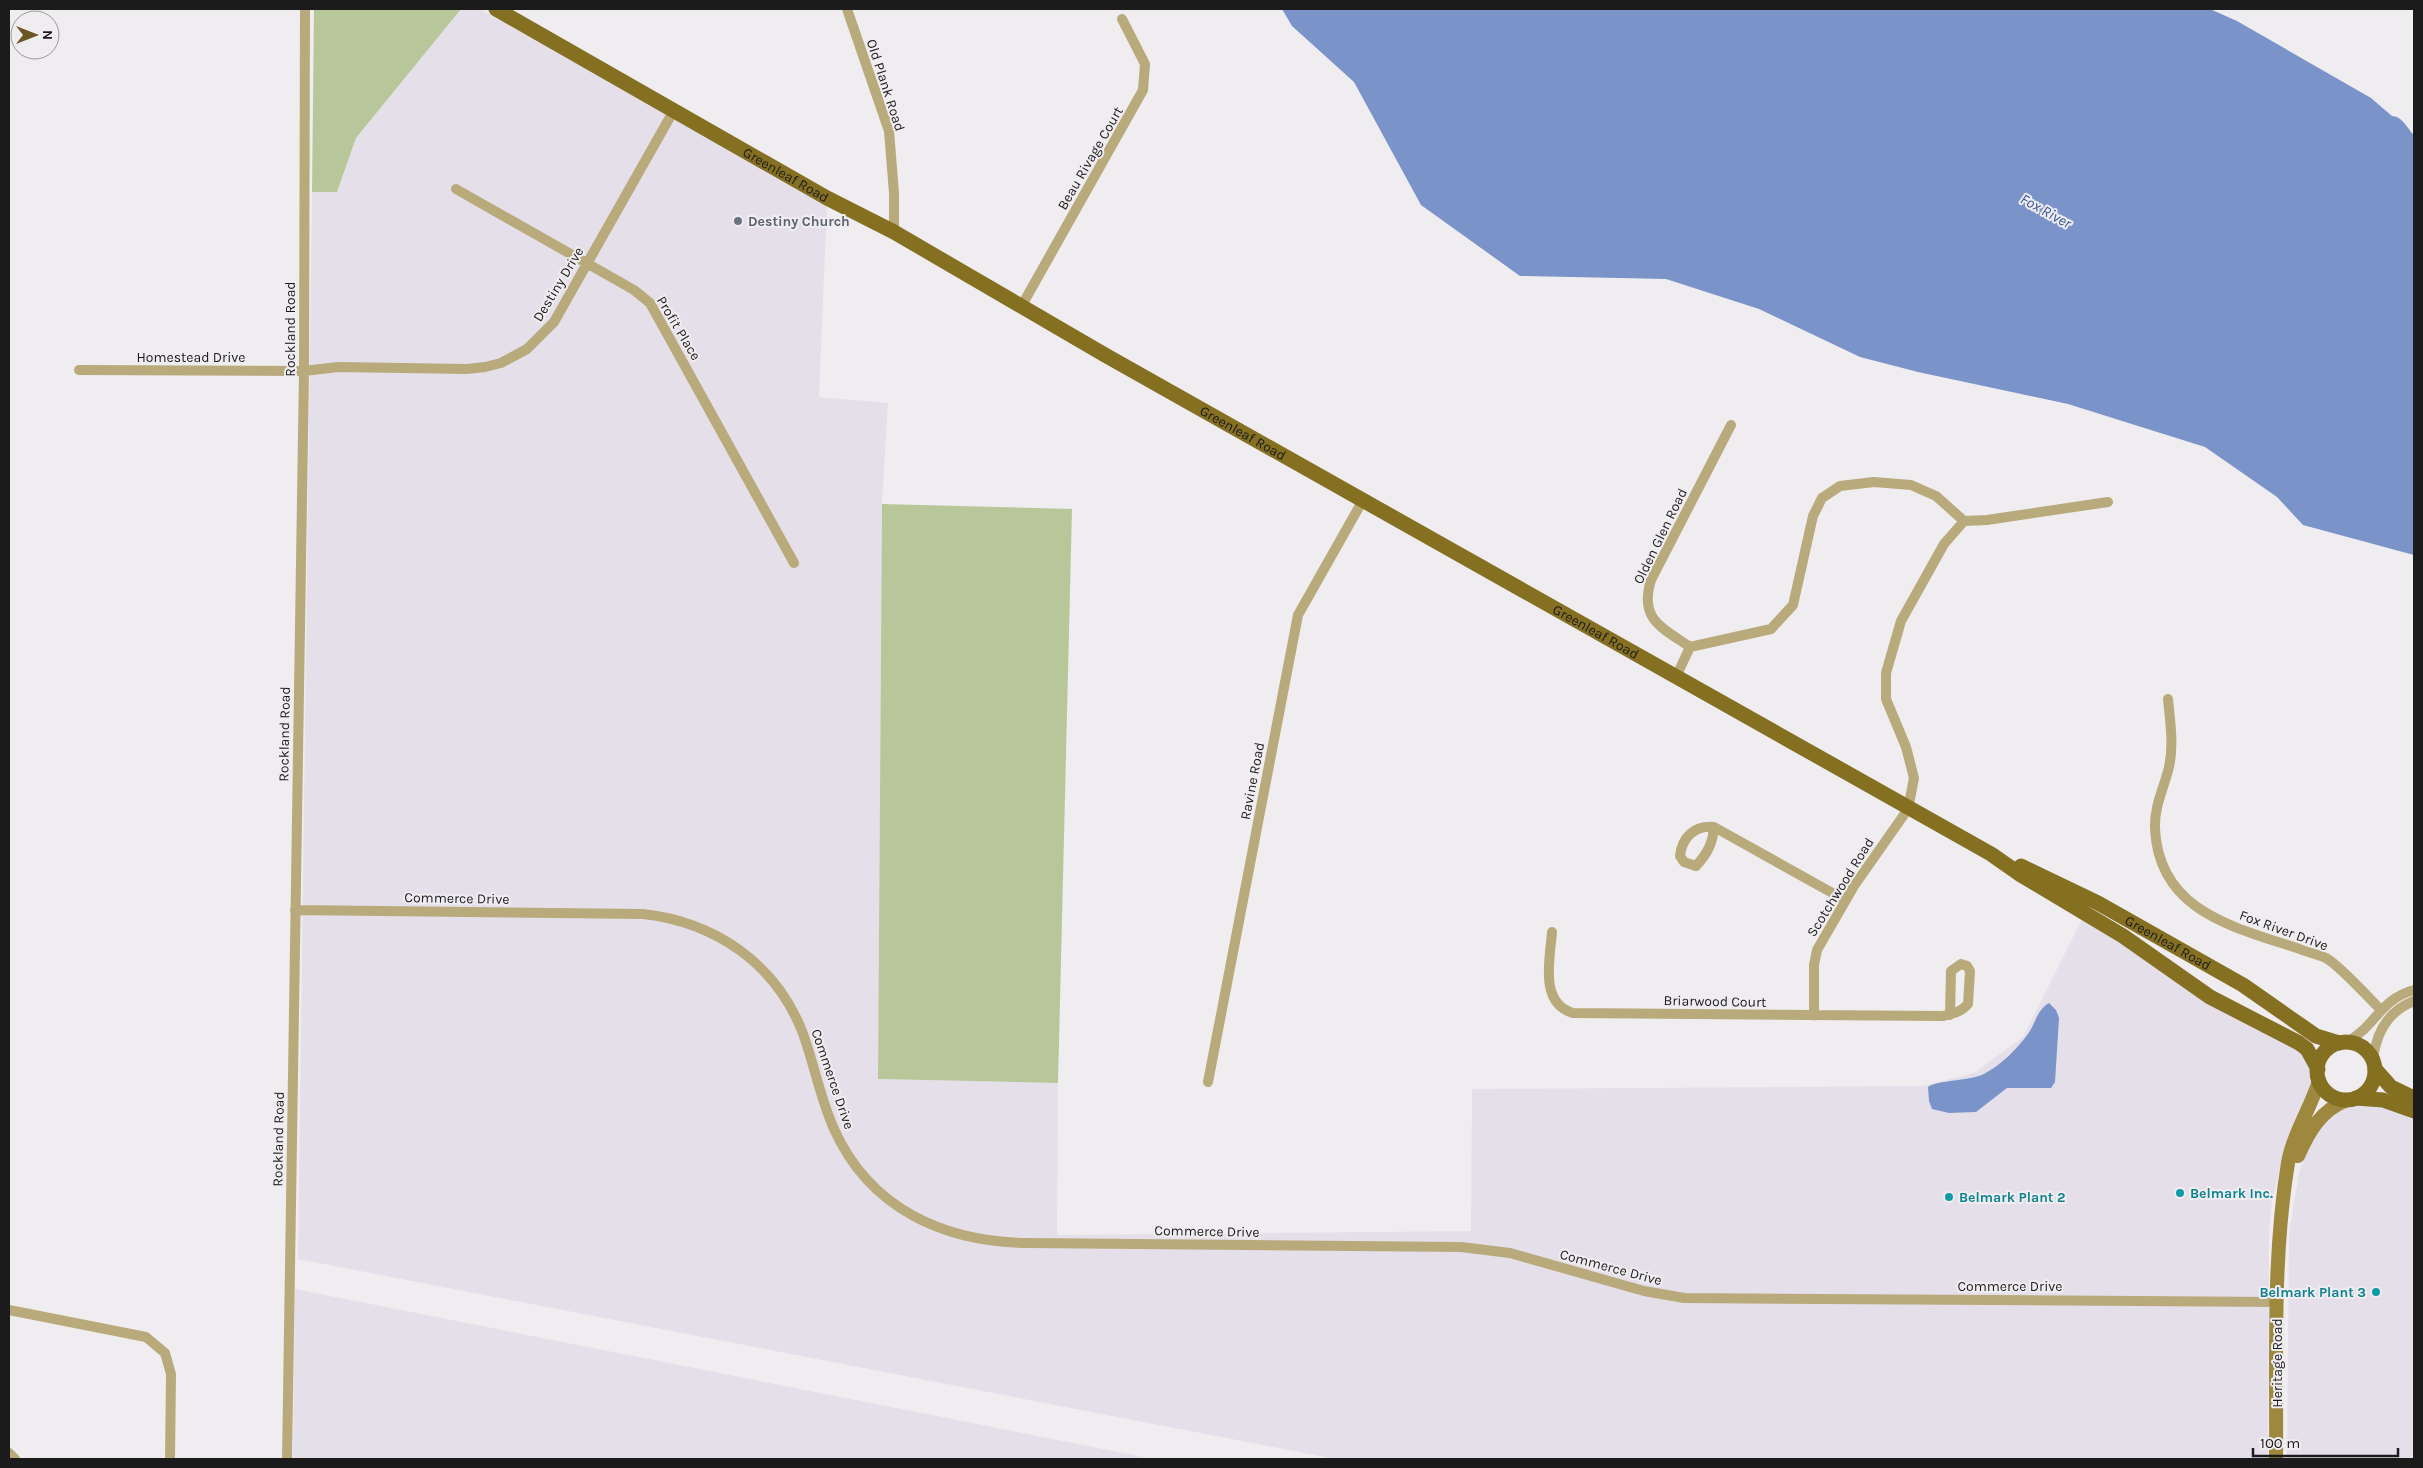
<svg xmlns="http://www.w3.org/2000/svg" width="2423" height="1468" viewBox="0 0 2423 1468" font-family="Karla,sans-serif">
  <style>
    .built { fill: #e5dfea }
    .green { fill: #b8c799 }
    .water { fill: #7a93c8 }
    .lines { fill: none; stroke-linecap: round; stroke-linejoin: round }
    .minor { stroke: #b8aa7b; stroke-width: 10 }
    .secondary { stroke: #9d883d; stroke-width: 14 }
    .primary { stroke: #857022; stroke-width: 15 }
    .worship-dot { fill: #6b7280; stroke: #f0edf1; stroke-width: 2 }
    .culture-dot { fill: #0f9aa8; stroke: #f0edf1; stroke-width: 2 }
    .labels { text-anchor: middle; stroke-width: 4; stroke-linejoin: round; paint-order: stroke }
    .street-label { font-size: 14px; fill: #1c1b1c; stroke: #f0edf1 }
    .worship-label { font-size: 14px; font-weight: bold; fill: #5b616d; stroke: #f0edf1; text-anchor: start }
    .culture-label { font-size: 14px; font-weight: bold; fill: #0d838f; stroke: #f0edf1; text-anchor: start }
    .water-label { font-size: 15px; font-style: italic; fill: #375597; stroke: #f0edf1 }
  </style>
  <rect width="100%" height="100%" fill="#f0edf1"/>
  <path class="built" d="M461 9H480L736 153 827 206 819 397 888 403 882 504 878 1079 1058 1083 1057 1235 1471 1231 1472 1089 1923 1086 1974 1073 2023 1037 2082 919 2300 1049 2312 1072V1083L2282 1160 2272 1201 2269 1234 2268 1459H1335L298 1259 312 192H337L356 138Z
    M2373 1103 2414 1116V1459H2287L2289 1233 2299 1173 2307 1149 2329 1114 2352 1104Z
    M295 1289 1154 1459H293Z"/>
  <path class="green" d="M314 9H461L356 138 337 192H312Z
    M882 504 1072 509 1058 1083 878 1079Z"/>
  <path class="water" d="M1282 9H2210L2237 21 2371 98 2392 116C2402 116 2407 128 2414 135V555L2303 525 2277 497 2205 447 2068 404 1918 372 1860 357 1759 309 1666 279 1520 276 1421 205 1354 82 1292 26Z
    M2049 1003 2056 1010 2059 1018 2055 1082 2051 1088H2007L1976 1112 1949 1113 1932 1109 1929 1101 1928 1087C1937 1080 1970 1081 1984 1074 2001 1065 2016 1050 2028 1034 2036 1023 2036 1011 2049 1003Z"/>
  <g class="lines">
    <path class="minor" d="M847 9 889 131 894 193V232
      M456 189 634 290 650 303 794 563
      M1021 307 1143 90 1145 64 1122 19
      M79 370 304 371 338 367 467 369 485 367 501 363 527 349 554 322 674 110
      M1690 647C1661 627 1639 619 1651 580L1731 425
      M1676 677 1690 647 1771 629 1793 605 1813 516 1822 498 1840 486 1874 482 1911 485 1936 496 1964 521
      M2168 699C2170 721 2174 745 2169 767 2164 788 2154 806 2155 829 2159 911 2233 927 2297 948 2306 952 2317 954 2326 958 2339 965 2369 998 2381 1010
      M1714 827C1713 843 1707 854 1696 866L1684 862 1680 856C1682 837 1695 825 1714 827L1845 900
      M295 910 643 914C715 922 775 963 802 1031 814 1063 820 1098 834 1129 870 1209 944 1242 1028 1243L1461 1247 1510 1253 1644 1291 1684 1298 2277 1302
      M1552 932C1550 959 1539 1003 1573 1013L1943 1016C1953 1014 1961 1012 1968 1004L1970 971 1967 966 1961 964 1951 971 1950 1015
      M1814 1016V965L1817 950 1854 886 1908 809 1914 778 1906 747 1886 699V673L1901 621 1944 544 1964 521 1987 520 2108 502
      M2347 1042C2376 1026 2380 999 2414 990
      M2373 1060C2376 1033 2388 1011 2414 1001
      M1208 1082 1298 615 1363 500
      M9 1310 146 1337 165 1353 171 1374 170 1459
      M9 1453 15 1459
      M287 1459 304 371 305 9"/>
    <path class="secondary" d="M2298 1156C2309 1131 2321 1110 2347 1100
      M2276 1459C2277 1361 2272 1260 2288 1163 2292 1137 2311 1107 2319 1081"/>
    <g class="primary">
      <path id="s1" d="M496 9 827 198 894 232 1105 355 1991 854 2021 875 2123 936 2210 997 2299 1043 2307 1049 2318 1069"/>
      <path id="s2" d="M2021 866 2098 903 2243 985 2316 1036 2339 1043"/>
      <circle cx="2346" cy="1071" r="29"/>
      <path d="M2375 1069 2391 1087 2414 1098"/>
      <path d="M2356 1098 2383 1100 2414 1111"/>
    </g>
  </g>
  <circle class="worship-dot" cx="738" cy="221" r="5"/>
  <g class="culture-dot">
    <circle cx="2180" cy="1193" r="5"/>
    <circle cx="1949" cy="1197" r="5"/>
    <circle cx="2376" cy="1292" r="5"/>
  </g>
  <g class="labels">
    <g class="street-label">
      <text transform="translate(886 85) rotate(72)" y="5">Old Plank Road</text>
      <text transform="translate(1090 158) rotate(-60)" y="5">Beau Rivage Court</text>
      <text dy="5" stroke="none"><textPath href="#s1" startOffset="334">Greenleaf Road</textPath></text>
      <text transform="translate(558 284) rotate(-59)" y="5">Destiny Drive</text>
      <text transform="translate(679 328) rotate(59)" y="5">Profit Place</text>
      <text transform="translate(290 329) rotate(-90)" y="5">Rockland Road</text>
      <text x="191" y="362">Homestead Drive</text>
      <text dy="5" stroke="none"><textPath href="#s1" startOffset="859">Greenleaf Road</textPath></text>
      <text transform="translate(1660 536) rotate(-64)" y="5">Olden Glen Road</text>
      <text dy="5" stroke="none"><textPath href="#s1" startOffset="1264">Greenleaf Road</textPath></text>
      <text transform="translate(284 734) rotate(-89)" y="5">Rockland Road</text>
      <text transform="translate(1252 781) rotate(-79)" y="5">Ravine Road</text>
      <text transform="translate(1840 887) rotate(-58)" y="5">Scotchwood Road</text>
      <text transform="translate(457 898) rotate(1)" y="5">Commerce Drive</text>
      <text transform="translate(2284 930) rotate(20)" y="5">Fox River Drive</text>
      <text dy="5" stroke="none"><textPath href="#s2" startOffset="166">Greenleaf Road</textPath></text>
      <text transform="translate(1715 1001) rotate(1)" y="5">Briarwood Court</text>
      <text transform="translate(833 1079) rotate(71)" y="5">Commerce Drive</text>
      <text transform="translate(278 1139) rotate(-89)" y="5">Rockland Road</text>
      <text transform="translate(1207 1231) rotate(1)" y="5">Commerce Drive</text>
      <text transform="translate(1611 1267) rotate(15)" y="5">Commerce Drive</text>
      <text x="2010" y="1291">Commerce Drive</text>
      <text transform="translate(2277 1363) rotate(-90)" y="5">Heritage Road</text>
    </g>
    <g class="worship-label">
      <text x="748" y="226">Destiny Church</text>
    </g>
    <g class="culture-label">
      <text x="2190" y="1198">Belmark Inc.</text>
      <text x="1959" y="1202">Belmark Plant 2</text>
      <text x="2366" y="1297" text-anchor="end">Belmark Plant 3</text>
    </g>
    <g class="water-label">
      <text transform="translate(2046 211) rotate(29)" y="5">Fox River</text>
    </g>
  </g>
  <rect width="2423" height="1468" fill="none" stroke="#1c1b1c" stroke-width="20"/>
  <g transform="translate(35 35) rotate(90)"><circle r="24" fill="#f0edf1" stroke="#9b999c"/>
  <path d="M0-4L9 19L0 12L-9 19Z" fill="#6c5625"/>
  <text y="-8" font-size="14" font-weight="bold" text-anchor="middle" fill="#1c1b1c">N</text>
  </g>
  <path d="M2253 1448v8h145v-8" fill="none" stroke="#1c1b1c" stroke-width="2.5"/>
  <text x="2260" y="1448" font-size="15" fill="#1c1b1c" stroke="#f0edf1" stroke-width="4" paint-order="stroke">100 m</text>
</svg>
